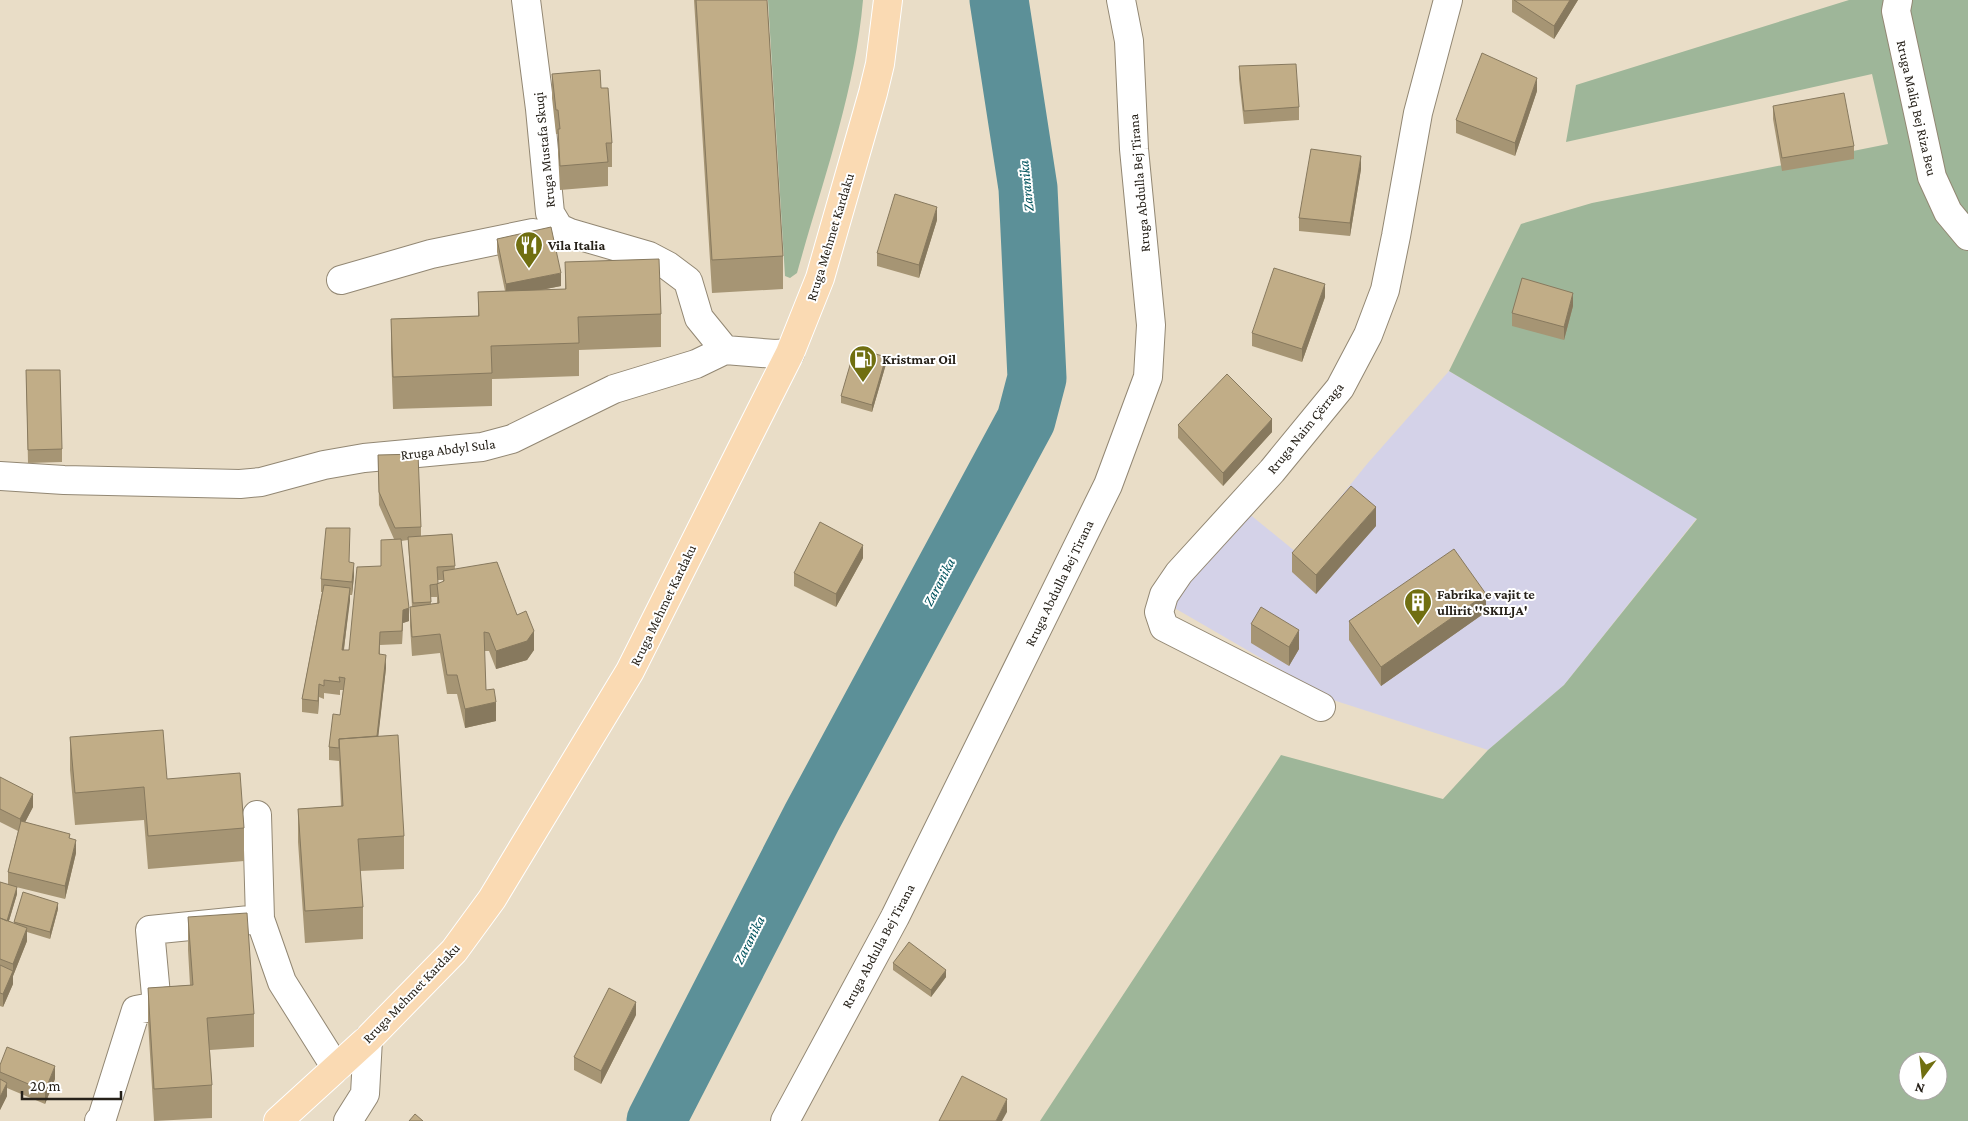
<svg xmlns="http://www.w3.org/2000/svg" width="1968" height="1121" viewBox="0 0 1968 1121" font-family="'Crimson Pro',serif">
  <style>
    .industrial { fill: #d4d2e8 }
    .green { fill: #9eb699; fill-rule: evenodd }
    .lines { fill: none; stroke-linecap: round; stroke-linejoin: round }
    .river { stroke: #5c9098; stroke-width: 59 }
    .minor-casing { stroke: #928773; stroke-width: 30 }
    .major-casing { stroke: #fff; stroke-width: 30 }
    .minor { stroke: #fff; stroke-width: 28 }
    .major { stroke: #fadab3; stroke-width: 28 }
    .wall { fill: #a69574; fill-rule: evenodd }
    .shaded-wall { fill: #87795e }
    .building { fill: #c1ad87; stroke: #87795e }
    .labels { text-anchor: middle; stroke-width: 4; stroke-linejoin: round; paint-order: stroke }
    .street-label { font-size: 14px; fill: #262119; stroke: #fff }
    .poi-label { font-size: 14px; font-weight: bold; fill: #262119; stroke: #fff; text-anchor: start }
    .water-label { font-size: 15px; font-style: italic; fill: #01535d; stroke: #fff }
  </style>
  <rect width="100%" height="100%" fill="#e9ddc7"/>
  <path class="industrial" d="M1449 371 1697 518 1564 685 1488 750 1333 700 1171 606 1242 508 1296 552 1367 464Z"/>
  <path class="green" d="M768 0H863C855 93 822 183 797 273L790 278 785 276Z
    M1849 0H1968V1121H1040L1281 755 1443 799 1488 750 1564 685 1697 519 1449 371 1521 224 1592 203 1888 144 1872 74 1566 142 1576 85ZM1908 1061H1938V1091H1908Z"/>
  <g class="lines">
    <path class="river" d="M656 1121 812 817 1026 420 1037 378 1028 188 999 0"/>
    <g class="minor-casing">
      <path id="minor" d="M526 0 540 109 550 213 559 228 570 233 649 256 668 266 688 281 699 318 725 350
        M1898 0 1896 11 1932 177 1948 212 1968 236
        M341 280 431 254 533 233
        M0 476 64 480 240 484 261 482 324 465 364 458 482 447 512 439 614 389 696 364 725 350 775 354 790 353
        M1321 707 1164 627 1159 612 1164 595 1179 573 1272 471 1340 388 1368 335 1385 290 1396 236 1418 113 1448 0
        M260 919 282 982 336 1068
        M99 1121 102 1118 136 1010 157 1006 150 930 260 919 257 815
        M348 1121 365 1094 368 1039
        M785 1121 895 917 1108 485 1148 377 1151 325 1134 149 1129 41 1121 0"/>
    </g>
    <g class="major-casing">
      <path id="major" d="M278 1121 368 1039 454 951 492 899 630 671 790 353 820 278 873 93 880 64 888 0"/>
    </g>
    <use href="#minor" class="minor"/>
    <use href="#major" class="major"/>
  </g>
  <path class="wall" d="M694 0H767L783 256V289L712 293Z
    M1512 0H1578L1554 39 1512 12Z
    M1239 66 1299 107V120L1244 124 1239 79Z
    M552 74 601 88 612 143V167H608V186L560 190 558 153V134H556L552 98Z
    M1537 91 1515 156 1456 133V120Z
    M1773 106 1854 146V159L1782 171 1773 119Z
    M1361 169 1350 236 1299 231V218Z
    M937 220 919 278 877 266V253Z
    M497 239 561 286 541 290 565 289V262L661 314V347L579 350V376L492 379V406L393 409 391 351V319L478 316V292L505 291 497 252Z
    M1325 297 1302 362 1252 346V333Z
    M1573 306 1564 340 1512 326V313Z
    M886 364 872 412 841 403V396Z
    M26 370 62 449V462L28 463Z
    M1178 425 1272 432 1223 486 1178 438Z
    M378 455 421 527V536L452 534 455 569 517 615 534 650 527 660 496 669 489 651H484L486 690 496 721 465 728 457 694H447L440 653 412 656 410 626V607H412L408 540 401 541 409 621 403 623 402 644 380 645V654L386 668 378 736 404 836V869L360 871 363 907V939L305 943 298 842V809L341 806 339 761 329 760V747L340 715 343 690H340V695L324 693V699L319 697 318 714 302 712V699L322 592H321V579L349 562 354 576 352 595H350L344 650H349L381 566 394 539 379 505ZM438 580H443V582L438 583ZM431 597H437V603L431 604Z
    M1376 526 1316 594 1292 572V553Z
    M863 558 836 607 794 586V573Z
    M1486 612 1381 686 1349 640V621Z
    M1251 624 1299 649 1289 666 1251 643Z
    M70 737 167 779 244 828V861L148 869 144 820 75 825 70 770Z
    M0 777 33 807 25 822 70 839 76 853 65 899 8 885 17 894 9 921 14 923V922L58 909 50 939 27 932V941L13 976V984L3 1007 0 1006V1013V882L8 885V872L18 831 0 822Z
    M188 917 254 1014V1047L210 1050 212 1085V1118L154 1121 148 1021V988L190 985 188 950Z
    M893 963 946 977 931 997 893 970Z
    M636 1015 601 1084 574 1070V1057Z
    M0 1065 55 1079 45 1104 7 1088V1096L0 1110Z"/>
  <path class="shaded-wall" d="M1570 0H1578L1554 39V26Z
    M1537 78V91L1515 156V143Z
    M1361 156V169L1350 236V223Z
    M937 207V220L919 278V265Z
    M561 273V286L506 297V284Z
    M1325 284V297L1302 362V349Z
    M1573 293V306L1564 340V327Z
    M886 357V364L872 412V405Z
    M1272 419V432L1223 486V473Z
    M1376 507V526L1316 594V575Z
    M863 545V558L836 607V594Z
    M354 563V576L352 595V582Z
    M350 588V601L342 663V650Z
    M1486 594V612L1381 686V667Z
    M409 608V621L403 623 402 644 403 610Z
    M1299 630V649L1289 666V647Z
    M534 631V650L527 660 496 669V651Z
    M386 655V668L375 766V753Z
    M319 684V697L318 714V701Z
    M496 702V721L465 728V709Z
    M33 794V807L20 832V819Z
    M76 840V853L65 899V886Z
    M17 887V894L7 927V921Z
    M58 903V909L50 939V932Z
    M27 928V941L13 976V984L3 1007V994L13 971V964Z
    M946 970V977L931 997V990Z
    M636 1002V1015L601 1084V1071Z
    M55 1066V1079L45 1104V1091Z
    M7 1083V1096L0 1110V1097Z
    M1007 1099V1112L1002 1121H996Z"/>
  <path class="building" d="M696 0H767L783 256 712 260Z
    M1514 0H1570L1554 26Z
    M1482 53 1537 78 1515 143 1456 120Z
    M1296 64 1299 107 1244 111 1239 66Z
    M600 70 601 88H608L612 143H606L608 162 560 166 558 129H560L558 110H556L552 74Z
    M1844 93 1854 146 1782 158 1773 106Z
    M1311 149 1361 156 1350 223 1299 218Z
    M895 194 937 207 919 265 877 253Z
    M551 227 561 273 506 284 497 239Z
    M659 259 661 314 578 317 579 343 491 346 492 373 393 377 391 319 479 316 478 292 566 289 565 262Z
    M1274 268 1325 284 1302 349 1252 333Z
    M1522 278 1573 293 1564 327 1512 313Z
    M855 348 886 357 872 405 841 396Z
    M26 370H60L62 449 28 450Z
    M1227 374 1272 419 1223 473 1178 425Z
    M418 454 421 527 395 528 379 492 378 455Z
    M1351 486 1376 507 1316 575 1292 553Z
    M820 522 863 545 836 594 794 573Z
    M326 528H350L349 562 354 563 352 582 321 579Z
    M452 534 455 566 437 567 438 583 437 584 430 585 431 602 413 603 408 537Z
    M401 539 409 608 403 610 402 631 380 632 379 654 386 655 377 736 339 739V748L329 747 333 714 340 715 345 678 339 677 340 682 324 680V686L319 684 318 701 302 699 324 585 350 588 342 650H349L357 567 381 566V540Z
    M1454 549 1486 594 1381 667 1349 621Z
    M497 562 517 615 526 611 534 631 527 641 496 651 489 633 484 632 486 690 494 689 496 702 465 709 457 675H447L440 634 412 637 410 607 439 603 437 584 444 581 443 571Z
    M1261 607 1299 630 1289 647 1251 624Z
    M163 730 167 779 240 773 244 828 148 836 144 787 75 793 70 737Z
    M398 735 404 836 358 839 363 907 305 911 298 809 343 806 339 739Z
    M0 777 33 794 20 819 0 809Z
    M21 821 70 834 69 838 76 840 65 886 8 872Z
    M0 882 17 887 7 921 0 918Z
    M23 892 58 903 50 932 14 922Z
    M247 913 254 1014 207 1018 212 1085 154 1089 148 988 193 985 188 917Z
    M0 918 27 928 13 964 0 959Z
    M909 942 946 970 931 990 893 963Z
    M0 965 13 971 3 994 0 993Z
    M609 988 636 1002 601 1071 574 1057Z
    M7 1047 55 1066 45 1091 0 1072V1065Z
    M962 1076 1007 1099 996 1121H939Z
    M0 1079 7 1083 0 1097Z
    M415 1114 423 1121H409Z"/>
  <defs>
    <g id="restaurant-pin" transform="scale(1.4375)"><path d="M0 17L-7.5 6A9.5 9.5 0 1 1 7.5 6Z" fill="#706f11" stroke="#fff"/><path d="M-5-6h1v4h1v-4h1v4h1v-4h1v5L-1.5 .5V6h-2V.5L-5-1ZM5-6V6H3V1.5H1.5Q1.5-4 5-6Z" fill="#fff"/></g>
    <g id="fuel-pin" transform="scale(1.4375)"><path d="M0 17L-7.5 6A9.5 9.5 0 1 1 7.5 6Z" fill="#706f11" stroke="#fff"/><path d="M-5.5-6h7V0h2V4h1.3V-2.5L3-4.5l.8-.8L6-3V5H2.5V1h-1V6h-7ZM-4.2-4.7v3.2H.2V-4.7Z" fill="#fff"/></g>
    <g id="building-pin" transform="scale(1.4375)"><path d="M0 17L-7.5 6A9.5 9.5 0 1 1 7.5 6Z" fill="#706f11" stroke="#fff"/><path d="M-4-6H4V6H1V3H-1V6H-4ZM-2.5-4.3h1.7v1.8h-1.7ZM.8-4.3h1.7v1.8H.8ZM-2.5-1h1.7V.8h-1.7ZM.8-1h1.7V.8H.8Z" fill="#fff"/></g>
  </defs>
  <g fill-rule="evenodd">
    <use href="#restaurant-pin" x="529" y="245"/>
    <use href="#fuel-pin" x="863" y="359"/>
    <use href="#building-pin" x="1418" y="602"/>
  </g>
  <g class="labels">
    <g class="street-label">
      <text transform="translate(1917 108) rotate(77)" y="5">Rruga Maliq Bej Riza Beu</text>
      <text transform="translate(544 150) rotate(-96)" y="5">Rruga Mustafa Skuqi</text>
      <text transform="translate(1139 183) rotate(-95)" y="5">Rruga Abdulla Bej Tirana</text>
      <text transform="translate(830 237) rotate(-73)" y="5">Rruga Mehmet Kardaku</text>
      <text transform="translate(1305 428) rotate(-51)" y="5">Rruga Naim Çërraga</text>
      <text transform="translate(448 449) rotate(-7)" y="5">Rruga Abdyl Sula</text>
      <text transform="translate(1059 583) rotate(-64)" y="5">Rruga Abdulla Bej Tirana</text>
      <text transform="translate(663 605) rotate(-64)" y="5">Rruga Mehmet Kardaku</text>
      <text transform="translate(878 946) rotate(-62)" y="5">Rruga Abdulla Bej Tirana</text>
      <text transform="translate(411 993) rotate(-46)" y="5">Rruga Mehmet Kardaku</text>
    </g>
    <g class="poi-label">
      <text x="548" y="250">Vila Italia</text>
      <text x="882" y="364">Kristmar Oil</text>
      <text x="1437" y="599">Fabrika e vajit te<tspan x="1437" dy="16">ullirit ''SKILJA'</tspan></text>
    </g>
    <g class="water-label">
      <text transform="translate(1026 186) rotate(-96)" y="5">Zaranika</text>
      <text transform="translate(939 582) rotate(-62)" y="5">Zaranika</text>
      <text transform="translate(749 940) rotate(-63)" y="5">Zaranika</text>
    </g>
  </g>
  <g transform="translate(1923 1076) rotate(195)"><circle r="24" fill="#ffffff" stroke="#a8a6a3"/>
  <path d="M0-4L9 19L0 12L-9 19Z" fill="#706f11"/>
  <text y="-8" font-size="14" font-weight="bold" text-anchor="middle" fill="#262119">N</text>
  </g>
  <path d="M22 1091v8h99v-8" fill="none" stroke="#262119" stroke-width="2.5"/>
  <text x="30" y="1091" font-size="15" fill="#262119" stroke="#ffffff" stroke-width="4" paint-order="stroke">20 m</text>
</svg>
